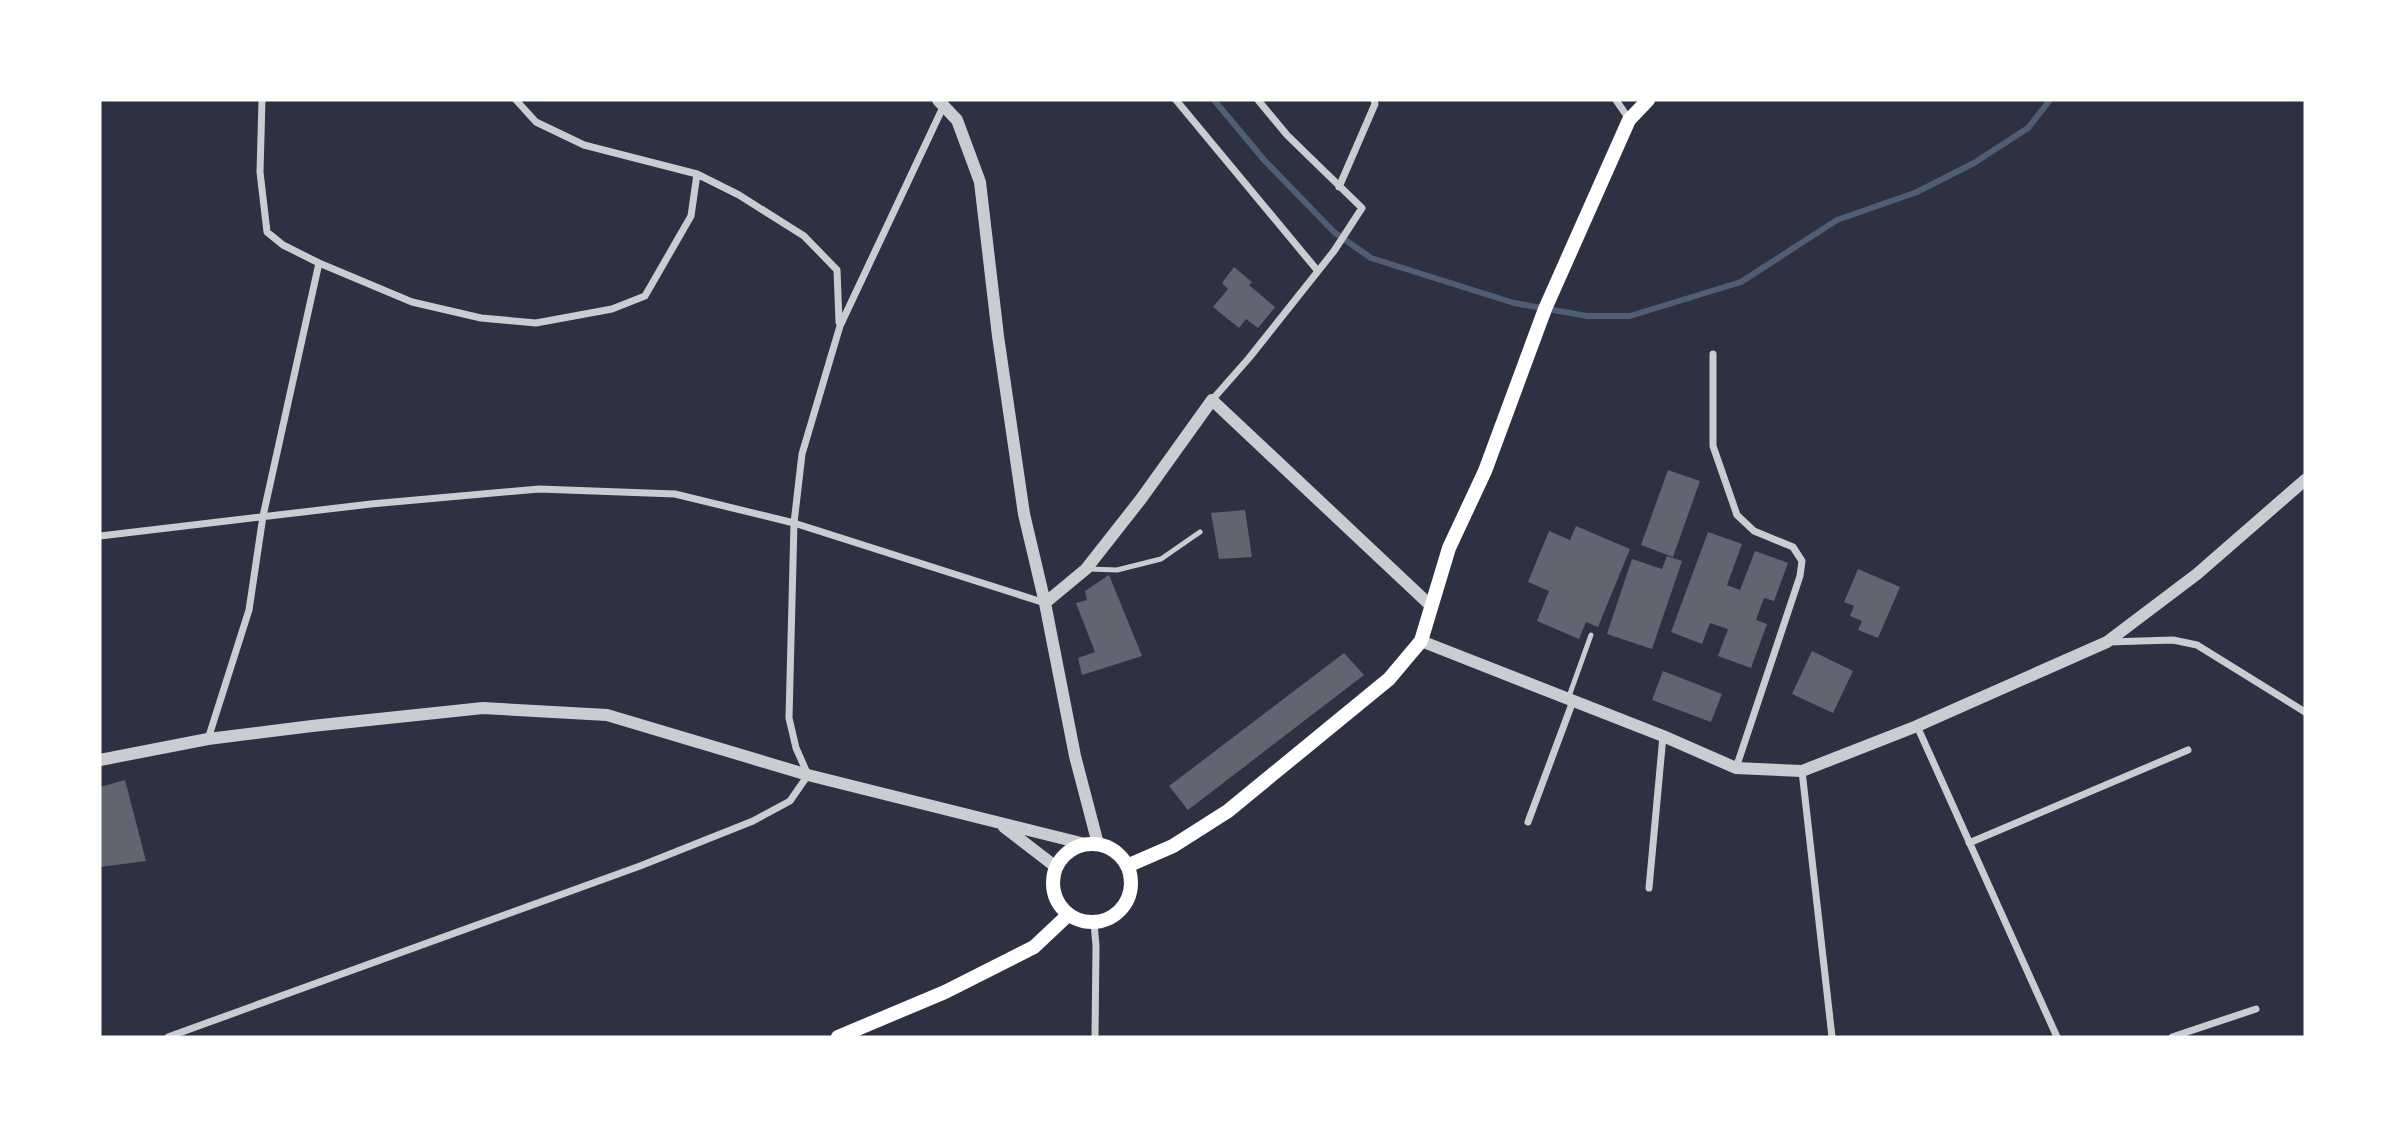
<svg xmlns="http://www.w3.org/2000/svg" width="2405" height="1137" viewBox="0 0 2405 1137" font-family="Spectral,serif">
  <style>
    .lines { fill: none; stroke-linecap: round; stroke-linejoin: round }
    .stream { stroke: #4f5d75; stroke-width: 6 }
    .building { fill: #626471 }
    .service { stroke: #caccd0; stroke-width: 5 }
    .minor { stroke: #caccd0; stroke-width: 7 }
    .tertiary { stroke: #caccd0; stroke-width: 12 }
    .secondary { stroke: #fff; stroke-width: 14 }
  </style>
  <rect width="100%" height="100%" fill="#2d3142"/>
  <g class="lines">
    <path class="stream" d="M1214 100 1265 161 1334 232 1371 258 1514 303 1587 316H1630L1741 282 1837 220 1917 192 1974 163 2028 128 2050 100"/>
  </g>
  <path class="building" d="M1234 267 1252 282 1249 285 1275 307 1258 328 1246 319 1239 328 1213 307 1228 289 1222 283Z
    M1668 470 1700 481 1673 557 1641 545Z
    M1245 510 1252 557 1219 559 1211 513Z
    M1576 526 1630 549 1598 627 1586 622 1579 639 1537 621 1549 591 1528 582 1549 531 1570 540Z
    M1708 532 1742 544 1727 585 1740 590 1755 551 1788 563 1774 601 1764 598 1756 620 1767 624 1751 668 1718 656 1728 629 1710 623 1702 644 1671 632Z
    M1667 556 1682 561 1652 649 1607 634 1632 559 1662 569Z
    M1858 569 1900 587 1878 638 1858 630 1862 621 1850 616 1854 606 1844 602Z
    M1109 575 1142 656 1082 675 1078 658 1095 652 1076 603 1087 600 1085 591Z
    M1812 651 1853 671 1833 713 1792 694Z
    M1344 653 1364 675 1188 810 1169 786Z
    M1663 671 1722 694 1711 722 1652 700Z
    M125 780 146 861 100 867V787Z"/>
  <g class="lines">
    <path class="service" d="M1089 569 1117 570 1161 559 1200 532
      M1568 699 1591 635"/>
    <path class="minor" d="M262 100 260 172 267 232 283 245 319 263 412 302 481 318 536 323 612 309 645 296 691 216 697 174
      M516 100 536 122 584 145 697 174 739 195 804 236 837 270 839 322
      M1176 100 1317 270
      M1616 100 1629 119
      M1339 187 1375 104 1374 100
      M1713 354V446L1737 515 1754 531 1793 547 1802 561 1800 576 1736 768
      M1212 400 1249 358 1334 251 1362 208 1287 135 1258 100
      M100 536 371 504 539 489 675 494 794 523 1045 603
      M2108 642 2173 640 2197 645 2305 712
      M1917 726 2057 1037
      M208 739 249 610 263 516 319 263
      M1802 771 1832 1037
      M1528 822 1573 701
      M1969 843 2188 750
      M1649 888 1663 736
      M1094 923 1096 946 1095 1037
      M168 1037 640 866 753 821 790 801 808 775 796 748 789 718 794 523 802 454 840 326 944 105
      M2172 1037 2256 1009"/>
    <path class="tertiary" d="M938 100 957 120 980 182 998 336 1024 514 1045 603 1075 756 1098 844
      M1045 603 1086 569 1141 499 1212 400 1431 606
      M1421 641 1663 736 1736 768 1802 771 1917 726 2107 642 2197 574 2305 480
      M100 760 208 739 312 726 483 708 607 715 808 775 1085 844
      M1004 827 1056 867"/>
    <path class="secondary" d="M1053 883a39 39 0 1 1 78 0a39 39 0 1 1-78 0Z
      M1127 866 1173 846 1228 811 1389 679 1421 641 1449 548 1485 471 1545 309 1629 120 1648 100
      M838 1037 945 992 1034 947 1068 915"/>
  </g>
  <rect width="2405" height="1137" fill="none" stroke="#ffffff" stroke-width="203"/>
</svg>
